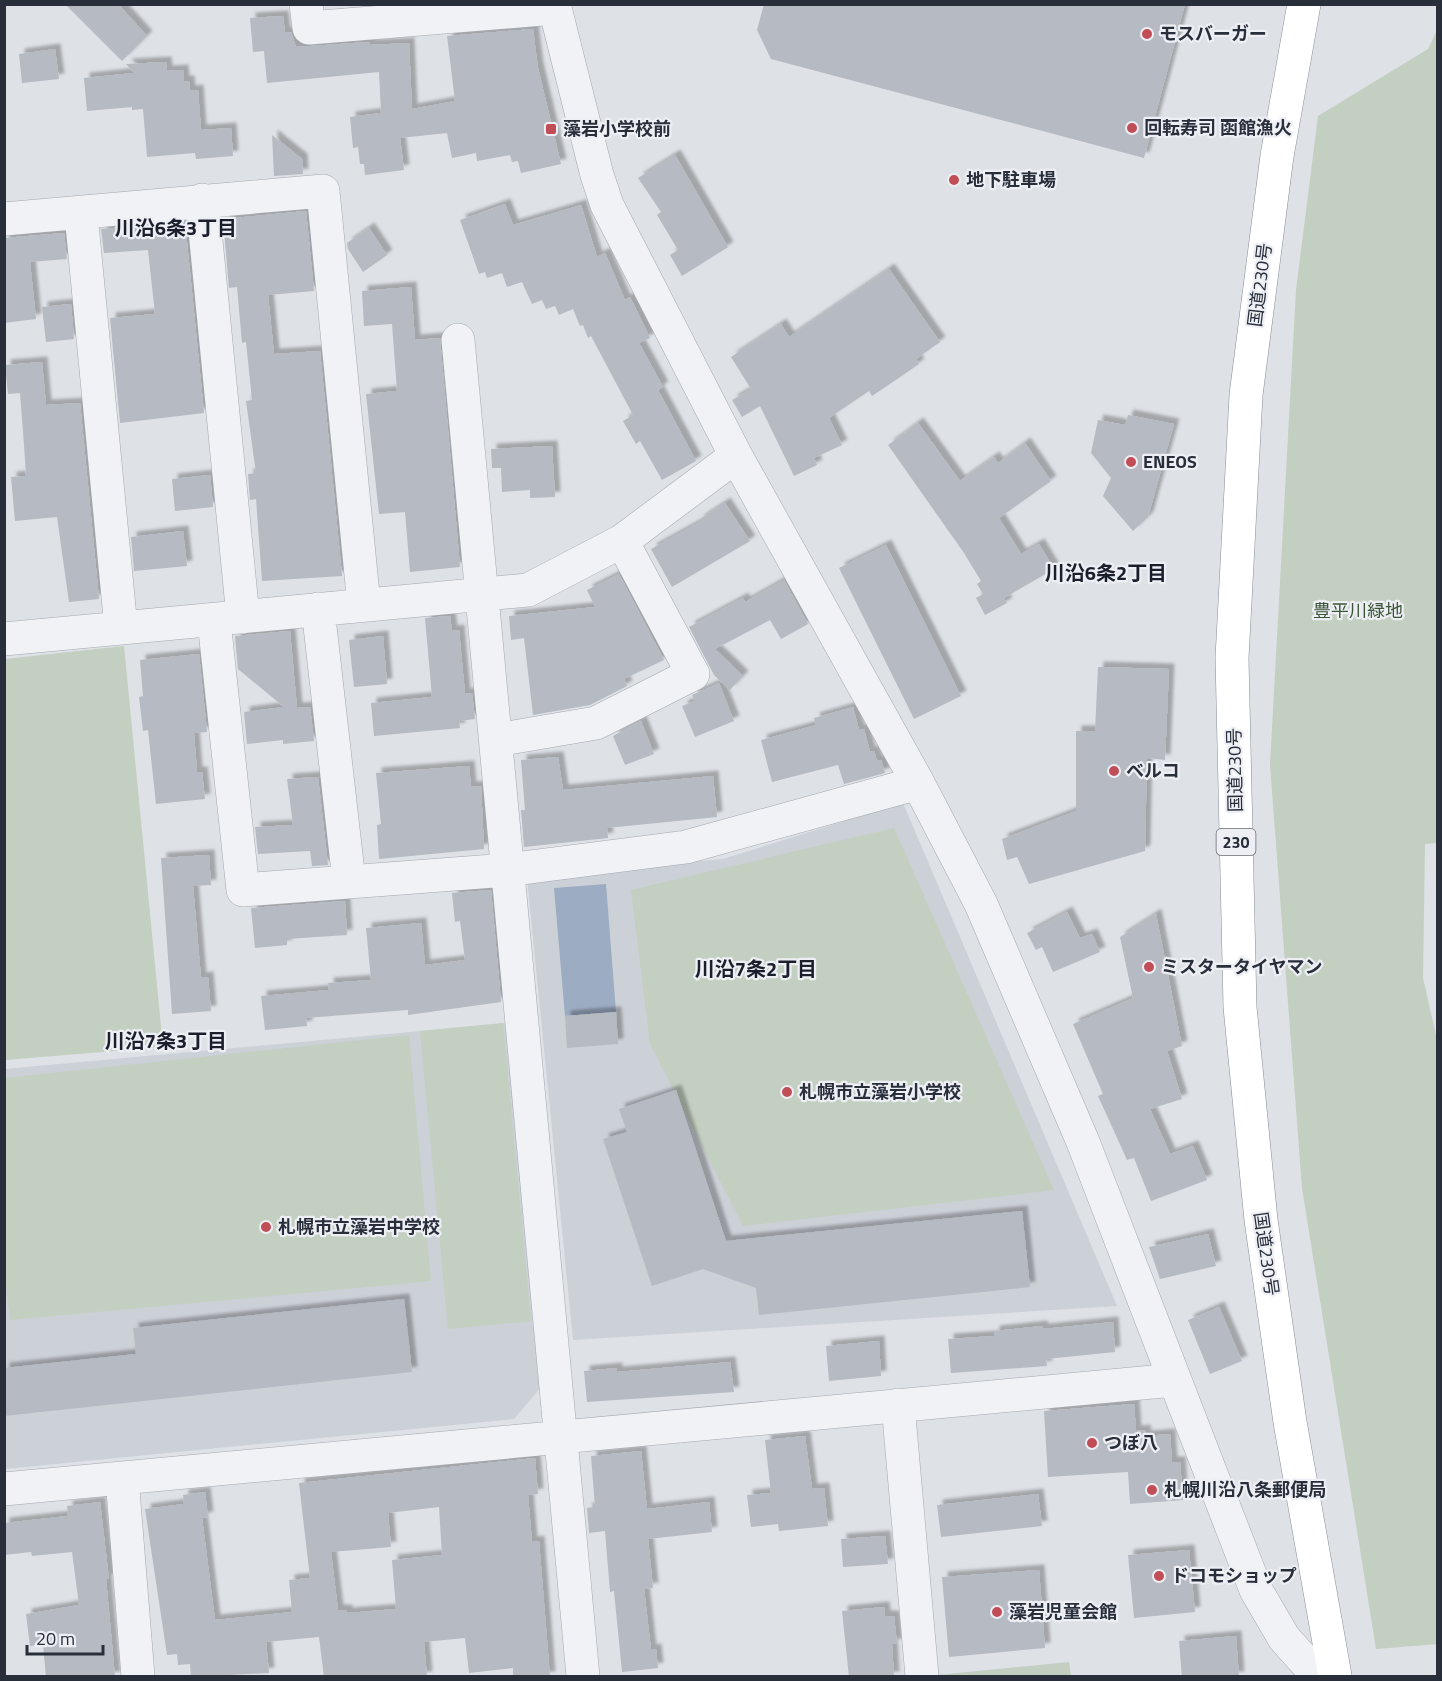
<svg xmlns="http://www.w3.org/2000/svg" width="1442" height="1681" viewBox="0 0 1442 1681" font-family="'Titillium Web','Noto Sans JP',sans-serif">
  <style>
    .built { fill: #ccd0d7 }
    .green { fill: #c3cfc0 }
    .water { fill: #9cacc3 }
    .building { fill: #b6bac2; fill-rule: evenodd; filter: url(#shadow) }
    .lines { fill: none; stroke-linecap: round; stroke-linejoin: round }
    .minor-casing { stroke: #a4a8af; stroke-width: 34 }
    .highway-casing { stroke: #878d9b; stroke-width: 34 }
    .minor { stroke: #f0f2f5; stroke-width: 33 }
    .highway { stroke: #fff; stroke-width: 33 }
    .poi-dot { fill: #c14d56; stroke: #edeff4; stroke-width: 2 }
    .labels { text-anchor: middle; stroke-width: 4.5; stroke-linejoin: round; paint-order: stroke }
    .shield { fill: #edeff4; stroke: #646872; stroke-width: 1.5 }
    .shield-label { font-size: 16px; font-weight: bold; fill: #292e3b }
    .poi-label { font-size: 18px; font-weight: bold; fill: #292e3b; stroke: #edeff4; text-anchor: start }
    .street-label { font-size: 18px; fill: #292e3b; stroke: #edeff4 }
    .park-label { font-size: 18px; fill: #3b5637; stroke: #edeff4 }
    .neighbourhood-label { font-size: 20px; font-weight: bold; fill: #1b1f2c; stroke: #edeff4 }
  </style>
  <defs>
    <filter id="shadow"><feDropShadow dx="5.5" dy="-5.5" stdDeviation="1.5" flood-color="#0004"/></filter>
  </defs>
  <rect width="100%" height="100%" fill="#dee1e6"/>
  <path class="built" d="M903 803 1117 1306 573 1340 527 878 723 859Z
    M509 1023 543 1385 514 1419 5 1469V1069Z"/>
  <path class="green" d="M1437 30 1438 843 1425 844 1423 978 1438 1044V1644L1376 1649 1302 1188 1270 765 1296 290 1318 116 1428 49Z
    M124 646 163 1047 5 1060V659Z
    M894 828 1054 1190 743 1226 650 1044 631 890Z
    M503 1023 531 1321 448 1329 420 1031Z
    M409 1035 431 1281 10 1320 4 1271 5 1078Z
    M1069 1662 1071 1676 937 1675Z"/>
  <path class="water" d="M606 884 616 1012 565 1016 554 888Z"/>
  <path class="building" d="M65 4H118L147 36 122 61Z
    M764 4H1185L1144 158 771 59 757 30Z
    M283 16 285 33 291 32 296 47 369 42 370 45 409 43 412 109 455 101 447 36 533 29 538 68 561 164 521 173 518 161 512 162 510 155 477 161 476 153 452 158 447 133 400 138 404 170 365 175 364 164H360L358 147 353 148 350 117 381 113 379 72 267 83 264 51 253 52 250 18Z
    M55 49 59 79 22 83 19 54Z
    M166 62 167 71 183 70 184 81H189L190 91 198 90 201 130 231 128 233 156 196 159 195 153 147 157 143 109 132 110V107L87 111 84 78 134 73 126 64Z
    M272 135 302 159 303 174 274 176Z
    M675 155 728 247 682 276 670 255 678 250 657 215 661 212 638 178Z
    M505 204 513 225 581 205 597 257 605 253 625 300 630 297 650 338 639 343 663 387 658 390 696 461 662 480 640 441 636 444 623 421 633 415 591 336 588 338 583 325 580 326 573 309 559 315 555 306 546 309 542 300 532 304 522 282 507 287 502 273 487 278 485 272 479 274 460 220Z
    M306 211 314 291 268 295 274 354 320 351 342 576 262 581 256 499 250 500 248 474 256 473 246 401 252 400 246 342 242 343 237 287 229 288 223 219Z
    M185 222 204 413 120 423 110 318 155 314 148 250 104 253 101 229Z
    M369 228 387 255 363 272 348 249 347 243Z
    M64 233 67 259 30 262 36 319 4 323V238Z
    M889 269 940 342 916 359 919 364 900 377 872 396 869 391 829 418 842 445 814 458 817 465 794 476 760 406 742 417 732 400 751 389 731 357 781 324 789 337Z
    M411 287 415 340 440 338 460 567 410 572 405 512 379 514 366 394 397 391 392 324 364 326 362 291Z
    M71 304 74 339 46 342 42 307Z
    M42 362 46 405 80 403 99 599 69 602 57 517 15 521 11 477 26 476 24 445 20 393 8 394 5 365Z
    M1128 415 1174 424 1148 517 1133 531 1103 496 1111 478 1091 453 1098 420 1125 425Z
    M918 423 960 481 994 457 998 463 1025 443 1051 481 999 518 1021 554 1039 544 1054 569 1004 598 1007 603 985 615 976 598 983 594 977 584 981 581 964 553 888 445Z
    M552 446 555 497 530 498V490L502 492 501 468H492L491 449Z
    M210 475 213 507 175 511 172 479Z
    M725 503 750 541 672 587 651 549 700 522 699 520Z
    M183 531 187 566 134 571 131 537Z
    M886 545 961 696 914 719 839 568Z
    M619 574 664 660 624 679 627 686 590 705 533 715 524 638 511 640 509 616 595 607 587 590Z
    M784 580 808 624 781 639 770 620 715 649 743 676 730 690 714 675 689 627 743 598 745 602Z
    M450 616 452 631 459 630 465 694 472 693 475 719 459 721 460 728 374 736 371 703 432 697 425 618Z
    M290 631 297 708 310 707 314 741 283 744V740L247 744 244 712 284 707 238 669 235 636Z
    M383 636 387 684 354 687 349 640Z
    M199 654 207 732 194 733 197 772H202L205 799 156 804 148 730 143 731 139 697 143 696 140 660Z
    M1098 667 1169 669 1165 760 1147 758 1145 851 1029 884 1017 857 1007 860 1002 839 1076 811V731H1095Z
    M719 683 734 721 695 737 682 706 695 701 692 695Z
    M853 707 859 730 864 729 870 752 874 751 877 761 881 760 885 773 844 784 838 765 772 782 761 740 816 725 814 718Z
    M641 721 654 754 625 765 613 736Z
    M558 757 563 790 713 776 717 817 607 828 608 838 524 847 521 810H525L521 760Z
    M469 766 471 787 481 786 484 849 379 859 377 825 381 824 376 773Z
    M318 777 328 865 312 866 310 851 258 854 255 827 293 825 287 779Z
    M209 855 211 885 193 886 201 978 208 977 211 1011 172 1014 161 858Z
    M491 890 501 1002 408 1015V1010L306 1018 307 1026 265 1030 261 996 329 990 328 983 371 980 366 928 421 923 425 965 465 960 460 921 455 922 452 893Z
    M345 901 347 935 287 939V945L255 948 251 908Z
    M1067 912 1080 938 1092 934 1100 952 1053 972 1042 947 1036 950 1027 933Z
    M1156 914 1182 1046 1167 1051 1182 1099 1150 1109 1170 1154 1193 1146 1207 1180 1151 1201 1134 1158 1127 1160 1113 1129 1098 1096 1103 1094 1073 1024 1133 998 1120 937Z
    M616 1012 618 1044 567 1048 565 1016Z
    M676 1090 726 1241 1022 1211 1030 1287 759 1315 756 1288 703 1269 652 1286 603 1139 627 1132 619 1109Z
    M1208 1234 1216 1266 1160 1279 1149 1247Z
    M404 1299 412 1372 4 1416V1368L136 1354 133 1328Z
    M1219 1307 1242 1361 1210 1374 1188 1320Z
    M1113 1322 1115 1352 1046 1359 1047 1366 951 1373 948 1339 994 1336V1331L1042 1326 1043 1329Z
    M879 1341 881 1376 829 1381 826 1346Z
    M730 1362 734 1392 587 1402 584 1371 617 1368V1372Z
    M1134 1404 1136 1431 1145 1430 1146 1436 1170 1434 1172 1462H1180L1183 1500 1130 1504 1128 1472 1048 1477 1044 1411Z
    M805 1436 812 1489 824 1488 828 1526 779 1531 778 1524 751 1527 747 1495 771 1493 765 1440Z
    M641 1451 647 1509 709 1502 712 1532 648 1539 653 1588 644 1589 651 1650 656 1649 658 1668 622 1672 614 1591 610 1592 605 1531 589 1533 587 1508 595 1507 591 1456Z
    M535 1458 538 1494 528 1495 532 1542 539 1541 550 1677H513V1668L469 1673 465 1638 424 1642 427 1677H324L319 1637 266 1642 269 1673 191 1677 190 1664 178 1665 177 1654 167 1655 145 1509 184 1504 183 1495 205 1492 208 1517 202 1518 215 1620 292 1612 289 1580 310 1578 299 1483ZM439 1507 442 1555 392 1560 396 1609 347 1613V1610H338L331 1552 391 1547 388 1513Z
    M1038 1494 1042 1526 941 1537 937 1505Z
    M100 1502 109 1579H106L115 1677H46L43 1645 30 1646 26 1614 79 1605 72 1552 32 1556 31 1552 4 1555V1523L68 1516 67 1506Z
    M885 1536 888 1564 843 1567 841 1539Z
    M1189 1550 1195 1612 1134 1618 1128 1555Z
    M1039 1570 1045 1648 949 1657 942 1577Z
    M884 1607 885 1616H894L897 1644H892L894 1677H849L842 1611Z
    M1236 1636 1239 1677H1182L1179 1641Z"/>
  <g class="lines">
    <g class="minor-casing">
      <path id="minor" d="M306 4 309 28 555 8
        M554 4 597 175 607 205 736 456 918 783 981 904 1083 1142 1256 1590 1284 1638 1318 1676
        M202 200 243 617
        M81 214 121 628
        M4 219 323 191 364 605
        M458 340 583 1676
        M318 609 349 881
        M214 621 243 890 507 870 686 847 918 783
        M4 639 528 590 622 541 736 456
        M497 740 596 723 693 674 622 541
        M898 1405 922 1676
        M122 1478 138 1676
        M4 1489 1174 1380"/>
    </g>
    <g class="highway-casing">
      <path id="highway" d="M1304 4 1277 156 1246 395 1232 658 1240 1007 1261 1220 1290 1422 1335 1676"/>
    </g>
    <use href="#minor" class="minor"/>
    <use href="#highway" class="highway"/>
  </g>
  <g class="poi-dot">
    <circle cx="1147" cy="34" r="6"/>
    <circle cx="1132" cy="128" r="6"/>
    <rect x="545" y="123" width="12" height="12" rx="3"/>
    <circle cx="954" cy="180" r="6"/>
    <circle cx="1131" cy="462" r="6"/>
    <circle cx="1114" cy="771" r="6"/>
    <circle cx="1149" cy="967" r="6"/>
    <circle cx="787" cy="1092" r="6"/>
    <circle cx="266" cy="1227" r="6"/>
    <circle cx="1092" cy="1443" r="6"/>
    <circle cx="1152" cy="1490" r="6"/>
    <circle cx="1159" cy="1576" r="6"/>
    <circle cx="997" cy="1612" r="6"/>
  </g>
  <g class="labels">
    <rect class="shield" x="1216.5" y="829" width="39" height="26" rx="4.5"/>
    <g class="shield-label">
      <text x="1236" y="848">230</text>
    </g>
    <g class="poi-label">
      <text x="1159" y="40">モスバーガー</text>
      <text x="1144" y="134">回転寿司 函館漁火</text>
      <text x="563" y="135">藻岩小学校前</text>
      <text x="966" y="186">地下駐車場</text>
      <text x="1143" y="468">ENEOS</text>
      <text x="1126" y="777">ベルコ</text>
      <text x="1161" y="973">ミスタータイヤマン</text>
      <text x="799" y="1098">札幌市立藻岩小学校</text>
      <text x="278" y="1233">札幌市立藻岩中学校</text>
      <text x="1104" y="1449">つぼ八</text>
      <text x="1164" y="1496">札幌川沿八条郵便局</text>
      <text x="1171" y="1582">ドコモショップ</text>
      <text x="1009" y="1618">藻岩児童会館</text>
    </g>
    <g class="street-label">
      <text transform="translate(1260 285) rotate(-83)" y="6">国道230号</text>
      <text transform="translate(1235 770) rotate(-91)" y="6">国道230号</text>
      <text transform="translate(1266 1254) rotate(82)" y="6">国道230号</text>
    </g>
    <g class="park-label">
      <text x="1358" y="617">豊平川緑地</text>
    </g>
    <g class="neighbourhood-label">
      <text x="176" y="235">川沿6条3丁目</text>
      <text x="1106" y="580">川沿6条2丁目</text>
      <text x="756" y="976">川沿7条2丁目</text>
      <text x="166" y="1048">川沿7条3丁目</text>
    </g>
  </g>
  <rect width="1442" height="1681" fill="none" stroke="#292e3b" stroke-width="12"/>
  <path d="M27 1645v9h76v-9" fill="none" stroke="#292e3b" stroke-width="3"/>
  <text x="36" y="1645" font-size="18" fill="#292e3b" stroke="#edeff4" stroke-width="4.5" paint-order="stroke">20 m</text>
</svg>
